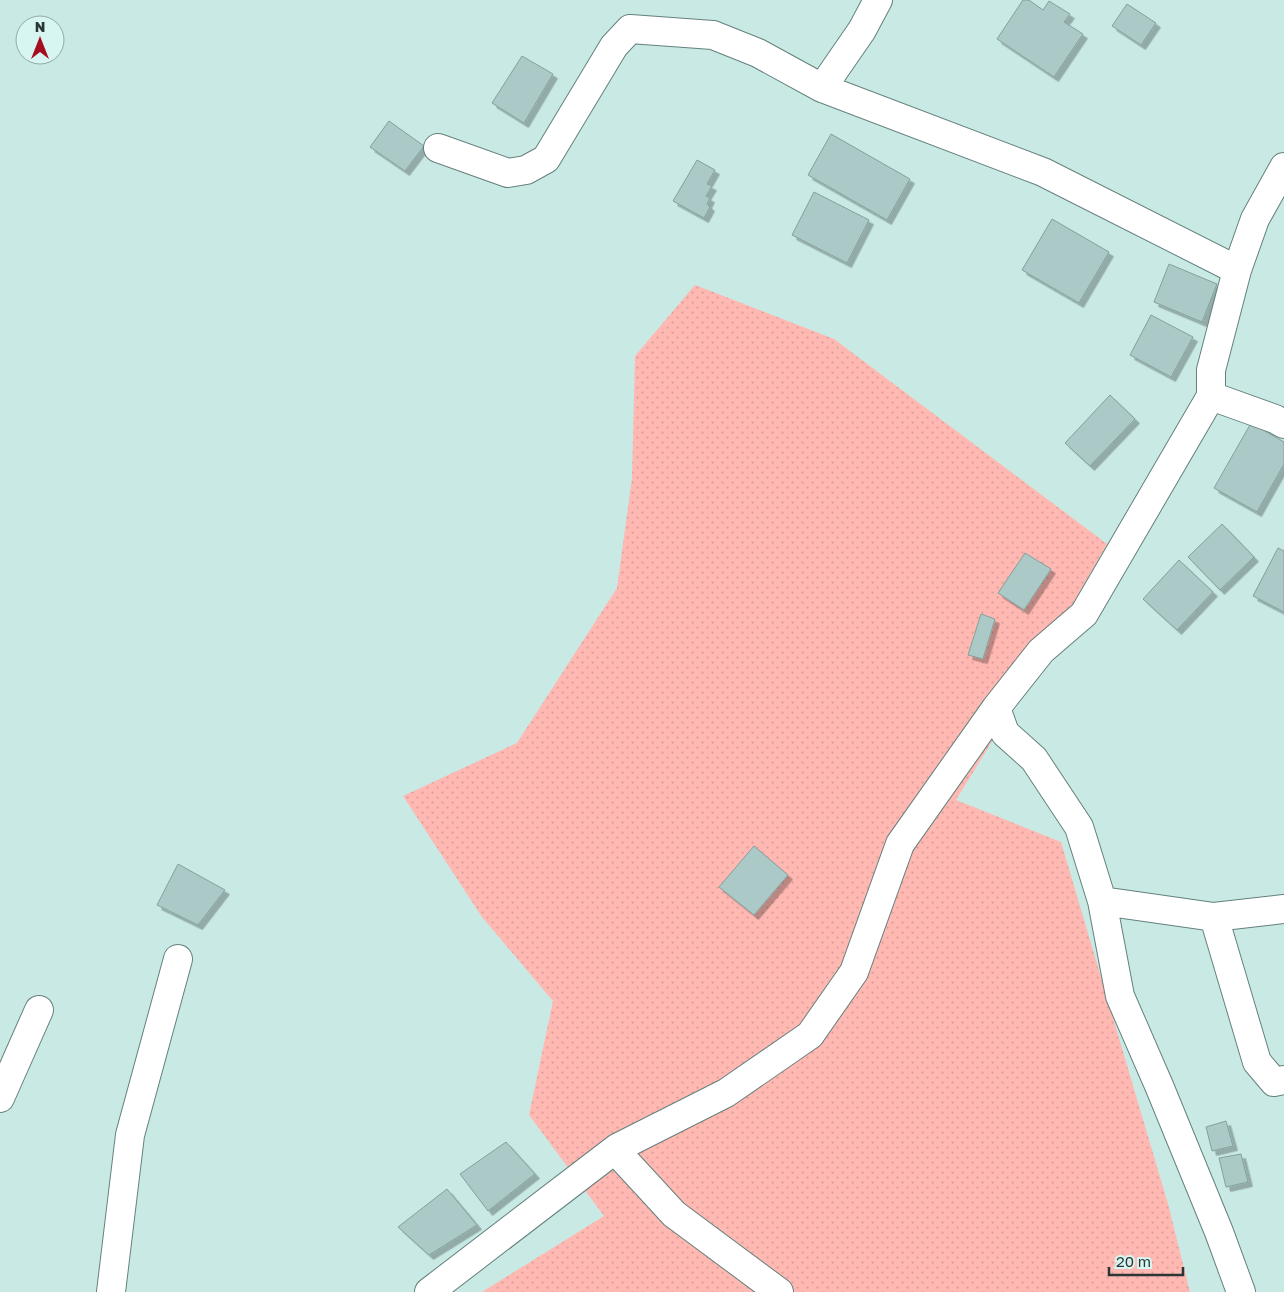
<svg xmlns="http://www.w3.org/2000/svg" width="1284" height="1292" viewBox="0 0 1284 1292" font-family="'Golos Text',sans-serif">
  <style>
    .grass { fill: url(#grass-dots) }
    .building { fill: #abc9c6; stroke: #82a09d; filter: url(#shadow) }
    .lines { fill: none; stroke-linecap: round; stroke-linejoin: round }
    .street-casing { stroke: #64807d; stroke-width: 30 }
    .street { stroke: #fff; stroke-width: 28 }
  </style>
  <defs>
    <pattern id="grass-dots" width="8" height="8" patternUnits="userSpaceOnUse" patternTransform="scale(1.25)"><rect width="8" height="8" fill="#ffb8b2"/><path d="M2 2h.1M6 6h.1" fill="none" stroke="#db9f9a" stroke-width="1.8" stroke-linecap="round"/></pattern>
    <filter id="shadow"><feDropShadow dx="4.5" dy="4.5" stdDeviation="0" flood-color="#0004"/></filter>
  </defs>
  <rect width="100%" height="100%" fill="#c9e9e5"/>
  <path class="grass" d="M695 285 834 339 1107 544 1026 686 956 800 1061 842 1168 1204 1190 1292H482L604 1216 529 1115 553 1001 482 917 403 796 517 743 617 588 632 478 635 356Z"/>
  <path class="building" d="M1023 0H1029L1043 10 1049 1 1070 14 1064 22 1083 34 1054 77 997 39Z
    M1127 4 1156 23 1141 45 1112 26Z
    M522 56 553 74 524 123 492 103Z
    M389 121 424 146 405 171 370 147Z
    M831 134 910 179 887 220 808 175Z
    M697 160 715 170 707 184 712 186 706 196 710 198 707 204 710 207 704 218 673 201Z
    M814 192 869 220 847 263 792 235Z
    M1052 219 1109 252 1079 303 1022 270Z
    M1169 264 1217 284 1202 322 1154 302Z
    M1151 315 1193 337 1171 377 1130 355Z
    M1110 395 1135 419 1090 466 1065 443Z
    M1251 423 1284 442V464L1257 512 1214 488Z
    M1222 524 1254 557 1220 590 1188 557Z
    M1278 548 1284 551V612L1253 596Z
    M1025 553 1051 569 1024 610 998 593Z
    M1179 560 1213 592 1177 630 1143 599Z
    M981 614 995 619 983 659 968 655Z
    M754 846 788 875 754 915 719 887Z
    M178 864 225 890 198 925 157 905Z
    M1226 1121 1233 1146 1212 1151 1206 1127Z
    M506 1142 535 1174 488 1211 460 1174Z
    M1241 1154 1248 1182 1226 1187 1219 1158Z
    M447 1189 477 1225 429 1255 398 1227Z"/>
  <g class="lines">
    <g class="street-casing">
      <path id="street" d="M822 88 1043 172 1237 270
        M438 148 508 173 526 170 546 159 614 46 630 29 713 35 758 53 822 88 862 30 878 0
        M1284 167 1255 219 1237 270 1211 370V396L1275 419 1284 424
        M1211 396 1084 614 1041 651 996 708 1005 733 1034 759 1079 827 1102 901 1120 996 1160 1088 1219 1232 1241 1292
        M1102 901 1214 917 1284 909
        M1214 917 1257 1062 1274 1082 1284 1080
        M0 1098 39 1010
        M615 1150 674 1214 779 1292
        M111 1292 130 1135 178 959
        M429 1292 617 1148 726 1093 810 1035 854 972 900 844 996 708"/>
    </g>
    <use href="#street" class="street"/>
  </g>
  <g transform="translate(40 40)"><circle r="24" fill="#d7f6f2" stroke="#92a9a6"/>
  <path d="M0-4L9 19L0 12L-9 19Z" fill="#a60e20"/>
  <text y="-8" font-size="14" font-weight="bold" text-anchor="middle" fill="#2a3635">N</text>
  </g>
  <path d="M1109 1267v8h74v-8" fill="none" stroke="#2a3635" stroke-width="2.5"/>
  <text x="1116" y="1267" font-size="15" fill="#2a3635" stroke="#d7f6f2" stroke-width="4" paint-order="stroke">20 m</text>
</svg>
